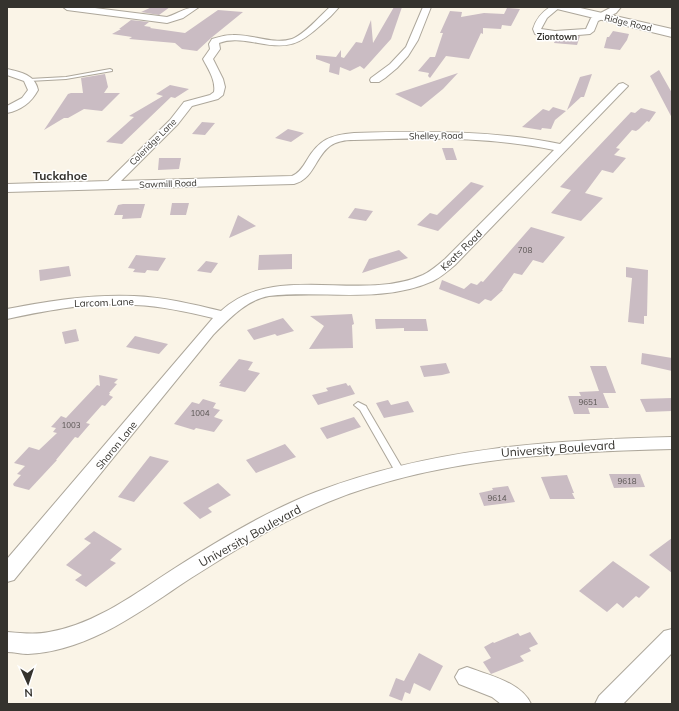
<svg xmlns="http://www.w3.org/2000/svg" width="679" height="711" viewBox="0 0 679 711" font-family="Mulish,sans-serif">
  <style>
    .building { fill: #cabcc3 }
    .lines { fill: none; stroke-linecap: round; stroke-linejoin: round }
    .lane-casing { stroke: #ada79b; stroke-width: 2 }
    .street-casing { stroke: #ada79b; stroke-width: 2 }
    .secondary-casing { stroke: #ada79b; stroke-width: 2 }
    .lane { fill: #fff; fill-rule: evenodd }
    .street { fill: #fff; fill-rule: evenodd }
    .secondary { fill: #fff; fill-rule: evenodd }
    .labels { text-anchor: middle; stroke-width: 3; stroke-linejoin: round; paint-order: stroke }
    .number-label { font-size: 8px; fill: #5a5553 }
    .far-street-label { font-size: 9px; fill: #35332e; stroke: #fff }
    .far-neighbourhood-label { font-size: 9px; font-weight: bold; fill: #35332e; stroke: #fff }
    .street-label { font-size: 10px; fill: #35332e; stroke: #fff }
    .far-district-label { font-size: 12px; font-weight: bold; fill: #35332e; stroke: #fff }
    .near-street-label { font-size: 12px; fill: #35332e; stroke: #fff }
  </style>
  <rect width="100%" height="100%" fill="#faf4e7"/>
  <path class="building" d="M152 7H170L159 15 141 12Z
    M394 7H402L391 39 364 69 360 66 350 71 340 67 339 75 329 72 330 64 316 59V55L336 57 341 50V57L344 58 356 42 362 43 371 20 373 43Z
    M507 8 520 9 511 26 502 25 501 29 483 28V34L481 33 469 59 446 56 430 78 428 76 429 73 418 71 430 57H435L443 33H440L450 11 462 12 461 17 484 13 504 14Z
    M218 10 243 12 211 38 197 51 182 49 175 43 129 39 132 37 112 34 121 29H119L131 20 149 22 144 26 151 27 150 28 185 33Z
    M613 31 629 34 627 40 620 50 604 48 607 37H609Z
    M580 36 577 45 554 43 556 38Z
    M659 70 672 93V118L650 76Z
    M458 73 443 89 421 107 395 94Z
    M105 74 108 87 104 93H120L102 111 84 109 68 118H64L44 130 68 94 71 93H83L81 78Z
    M592 74 584 97H581L567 110 580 77Z
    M170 85 189 89 175 98 171 97 122 144 106 142 134 117 129 116 163 96 156 94Z
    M553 107 566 111 555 120 551 129 542 128 541 130 522 127 543 109 549 111Z
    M641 108 656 112 649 122 647 121 639 129 636 131 632 130 616 148 620 149 614 155 626 158 613 173 602 170 585 193 603 198 581 221 551 213 571 190 560 187 631 112 635 113Z
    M202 122 215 123 205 135 192 134Z
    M288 129 304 133 291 142 275 138Z
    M442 148H453L457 160H446Z
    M159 158H181L179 169 158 170Z
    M471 182 484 186 438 231 417 225 430 213 437 215Z
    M172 203H189L186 215H170Z
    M123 204H145L141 218 122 219 123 215H114L118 205Z
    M355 208 373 211 366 221 348 218Z
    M238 215 256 226 229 238Z
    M531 227 565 237 543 263 533 260 522 275 514 273 502 290H503L491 301 485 299 479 304 439 289 442 280 464 289 471 283 477 285 481 281 483 282Z
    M399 250 408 258 362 273 369 259Z
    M292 254V269L258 270 259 255Z
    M136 255 166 258 158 271 147 270 145 273 133 272 135 269 128 268Z
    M206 261 218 263 211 273 197 271Z
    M69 266 71 276 40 281 39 270Z
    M626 267 648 270 647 316H644V324L628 322 632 278 626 277Z
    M352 314 354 324 352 325 353 348 309 349 324 326 310 316Z
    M283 318 294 331 277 336 275 334 254 340 247 330Z
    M375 319H426L428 331H404V328L376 329Z
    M76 329 79 341 65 344 62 332Z
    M135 336 168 344 159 354 126 347Z
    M642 353 672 358V371L641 364Z
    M239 359 253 362 248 370 260 373 245 392 219 386 221 383H219Z
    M446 363 450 373 442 375 424 377 420 366Z
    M590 366H606L616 393H603L609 408H588L590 414H574L568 396H581L579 392 599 391Z
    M99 375 118 379 114 383 117 384 109 393H110L109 395 113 397 105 406 102 405 86 423 90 424 78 438 75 437 56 460H57L29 490 14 486 13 484 21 475 17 474 25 466 14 463 29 447 39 450 57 433 53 432 56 428 51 427 61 416 66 418 97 385 100 386Z
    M346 383 348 386 350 385 355 394 318 405 312 395 328 391 326 388Z
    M672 398V411L646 412 640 399Z
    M203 399 216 403 213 408 220 410 214 417 223 420 214 432 196 428 194 430 174 424 192 402 199 404Z
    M388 400 391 405 408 401 414 412 384 418 376 403Z
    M354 417 361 427 327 439 320 428Z
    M285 444 296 457 256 473 246 460Z
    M150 456 169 461 134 502 118 497Z
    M609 474H640L645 487 614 488Z
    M567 475 574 493H572L575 499H550L541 477Z
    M218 483 231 495 208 508 212 512 200 519 183 503Z
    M508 486 515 502 484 506 479 493 493 490 492 488Z
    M94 531 122 549 110 560 116 563 86 587 75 580 82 575 66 565 91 543 84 539Z
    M672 538V573L649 555Z
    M613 561 650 587 639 598 636 596 623 608 617 603 607 612 579 591Z
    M530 632 538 644 529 648 531 651 520 656 524 661 491 674 483 662 491 658 484 647 493 642 494 643 518 633 520 636Z
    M419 653 443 666 430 691 414 683 410 694 405 692 402 701 389 696 396 678 404 681Z"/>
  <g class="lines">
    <g class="lane-casing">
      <path id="lane" d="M110 69 112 70V71L66 79 29 81 27 80 29 79 66 77Z
        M358 402 366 406 367 408 404 471 402 473H396L360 410 354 405Z"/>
    </g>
    <g class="street-casing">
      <path id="street" d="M63 7H87L167 17C180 13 185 7 199 7L183 18 167 23 67 10Z
        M330 7H339C334 13 328 19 322 24 299 45 289 49 258 43 245 41 232 38 219 43L220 49 213 59 223 79 225 87 223 95 218 99 192 106 178 124 121 181 292 176C299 173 303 167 307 160 319 140 330 135 354 133 423 131 492 130 560 144L619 84 623 83 628 86 455 265C448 271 441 277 433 281 382 304 323 290 269 296 246 300 229 319 213 335L14 580 7 582V559L213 318C187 312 161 306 135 305 91 302 49 310 7 319V309C49 301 91 294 134 296 163 297 192 304 221 311 275 261 360 303 423 275 431 271 438 265 445 259L554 150C488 136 420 138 354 140 345 140 337 141 330 146 315 157 314 179 294 184L7 192V184L108 181 170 120 184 102 210 95 214 92C216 80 208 69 203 59L210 49 209 44 212 39C219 37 225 35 233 35 252 34 273 45 292 39 304 35 320 16 330 7Z
        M423 7H431L418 40 408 56 397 68 385 78 379 82H371L370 80 371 78 390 64 406 47Z
        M550 7H560L547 18 541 29 555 31 586 29 591 18 612 7H621L616 13 598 21 594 31 590 34 555 37 535 34 533 29C536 19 541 13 550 7Z
        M7 69C21 72 35 75 38 90 31 103 21 110 7 113V106L22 98 28 90 24 81 7 75Z
        M672 437V449C556 452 437 458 328 502 280 522 235 550 191 578 142 610 90 651 28 654 21 654 14 652 7 652V632C22 633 35 635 49 632 96 624 136 593 175 568 219 540 267 511 316 492 430 448 551 440 672 437Z
        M672 629V653L623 704H595L599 696 664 631Z
        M467 667C488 675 521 682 531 704H501L492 697 459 684 455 677 459 670Z"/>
    </g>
    <g class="secondary-casing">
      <path id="secondary" d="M555 7H576L672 29V37L557 9Z"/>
    </g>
    <use href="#lane" class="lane"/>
    <use href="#street" class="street"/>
    <use href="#secondary" class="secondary"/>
  </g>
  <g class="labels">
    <g class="number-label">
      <text x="525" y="253">708</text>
      <text x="588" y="405">9651</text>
      <text x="200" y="416">1004</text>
      <text x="71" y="428">1003</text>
      <text x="627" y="484">9618</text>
      <text x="497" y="501">9614</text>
    </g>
    <g class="far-street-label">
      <text transform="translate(628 23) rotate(13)" y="3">Ridge Road</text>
      <text transform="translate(436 136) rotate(-1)" y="3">Shelley Road</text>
      <text transform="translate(153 142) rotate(-45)" y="3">Coleridge Lane</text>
      <text transform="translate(168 184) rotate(-2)" y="3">Sawmill Road</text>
    </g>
    <g class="far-neighbourhood-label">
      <text x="557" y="40">Ziontown</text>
    </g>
    <g class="street-label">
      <text transform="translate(461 250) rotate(-44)" y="4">Keats Road</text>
      <text transform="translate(104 302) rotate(-2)" y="4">Larcom Lane</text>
      <text transform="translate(116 445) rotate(-51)" y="4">Sharon Lane</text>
    </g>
    <g class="far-district-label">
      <text x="60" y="180">Tuckahoe</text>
    </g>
    <g class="near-street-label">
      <text transform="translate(558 449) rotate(-4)" y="4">University Boulevard</text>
      <text transform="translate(250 536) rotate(-29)" y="4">University Boulevard</text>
    </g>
  </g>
  <rect width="679" height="711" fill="none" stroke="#35332e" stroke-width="16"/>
  <g transform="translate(28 683) rotate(177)" stroke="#ffffff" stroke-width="3" paint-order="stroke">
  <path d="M0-3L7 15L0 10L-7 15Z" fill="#35332e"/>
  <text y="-6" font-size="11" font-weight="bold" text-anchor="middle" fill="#35332e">N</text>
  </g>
</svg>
